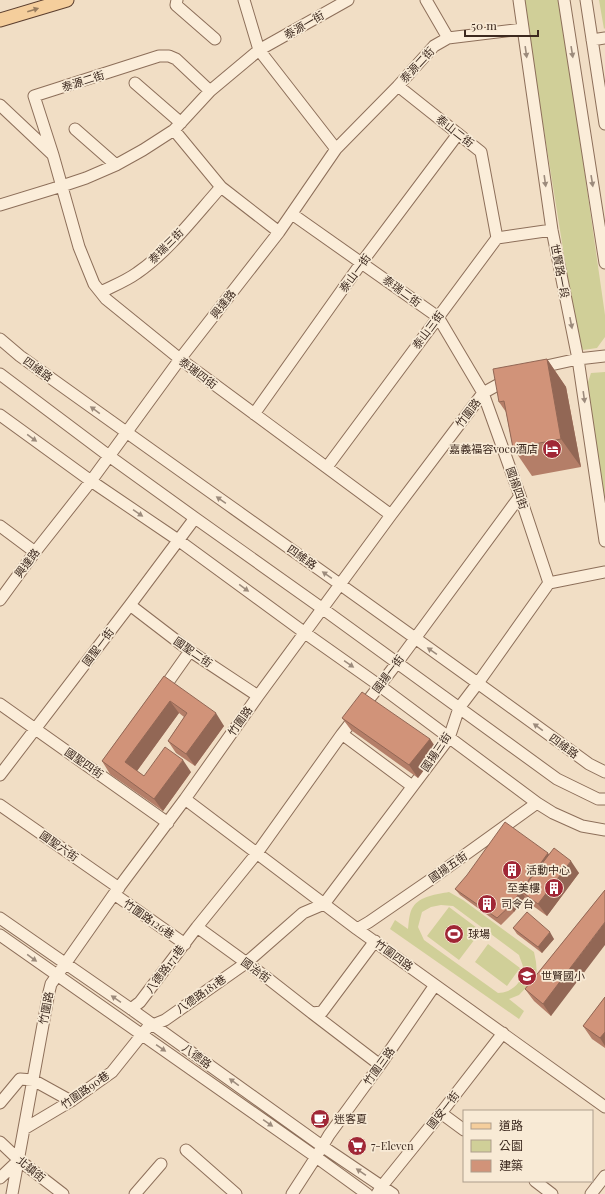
<svg xmlns="http://www.w3.org/2000/svg" width="605" height="1194" viewBox="0 0 605 1194" font-family="'Playfair Display','Noto Sans TC',serif">
  <style>
    .green { fill: #d0cf98; fill-rule: evenodd }
    .lines { fill: none; stroke-linecap: round; stroke-linejoin: round }
    .minor-casing { stroke: #8d6f5a; stroke-width: 13 }
    .major-casing { stroke: #5b3e2e; stroke-width: 15 }
    .minor { stroke: #fbedd9; stroke-width: 11 }
    .major { stroke: #f5ce9c; stroke-width: 13 }
    .wall { fill: #b47e68 }
    .shaded-wall { fill: #926755 }
    .building { fill: #d19379; stroke: #926755 }
    .oneway { fill: #987c5e }
    .oneway2 { fill: #9c8b7c }
    .labels { text-anchor: middle; stroke-width: 3.5; stroke-linejoin: round; paint-order: stroke }
    .street-label { font-size: 11px; fill: #3c291f; stroke: #f8ead5 }
    .poi-label { font-size: 11px; fill: #3c291f; stroke: #f8ead5; text-anchor: start }
  </style>
  <rect width="100%" height="100%" fill="#f1dec5"/>
  <path class="green" d="M523 0H560L605 315V337L597 348 583 350 577 336Z
    M599 0H605V28L604 29Z
    M605 372V519L586 388 591 373Z
    M449 892 463 900 534 952 536 962 537 976 519 995 509 999 524 1011 519 1019 390 929 395 920 408 929C409 921 409 913 413 907 420 896 437 894 449 892ZM441 905 453 906 519 955C520 959 523 964 523 968 524 977 517 987 508 991 505 992 501 993 498 993L424 940 418 927 422 912 431 907Z
    M449 907 481 931 459 960 427 936Z
    M488 944 520 968 507 986 475 962Z"/>
  <g class="lines">
    <g class="minor-casing">
      <path id="minor" d="M177 0 176 5 215 39
        M426 0 448 38
        M519 0 552 230 578 359 605 541
        M564 0 605 263
        M586 0 605 124
        M592 40 605 38
        M135 83 181 123
        M398 86 481 152 497 238
        M210 91 176 59 169 56H159L34 96 53 155 79 247 94 284 106 299 180 359 391 515
        M0 105 52 154
        M75 129 116 165
        M174 130 221 187 279 232
        M336 149 398 86 434 46 448 38 523 29
        M0 205 62 186 86 178 116 165 143 150 174 130 210 91 259 50 348 0
        M292 214 438 317 483 393 520 496 549 583
        M101 292C113 286 126 281 137 273 168 252 196 215 221 187
        M0 339 20 356C209 492 401 626 589 764L605 772
        M537 368 578 359 605 356
        M0 374 109 456 195 518 323 609 557 779 598 799H605
        M254 414 362 262 458 134
        M0 415 91 481 178 540 305 633 380 686 537 803 553 813 582 826 605 830
        M327 467 497 238 552 230
        M0 526 35 552
        M0 600 35 552 91 481 180 359 279 232 336 149 259 50 244 0
        M130 605 190 651 258 696
        M161 692 190 651
        M0 704 168 823
        M342 734 412 786
        M0 775 130 605 195 518
        M185 799 357 929 605 1107
        M0 805 119 888
        M114 894 185 944
        M0 918 131 1009 322 1146 393 1194
        M357 929 369 922 430 880 537 803
        M0 935 316 1157 367 1194
        M375 941 322 1012 312 1013 266 977 197 927 257 853 342 734 397 663 520 496
        M131 1009 140 1002 197 927
        M312 1013 380 1065
        M0 1103 20 1079 33 1080 71 1101
        M441 1113 464 1130
        M24 1129 71 1101 112 1072 148 1027 165 1020 246 963 303 913 324 904 449 738 459 708 478 683 549 583 605 572
        M0 1142 19 1160 63 1194
        M186 1150 236 1194
        M0 1178 19 1160
        M535 1181 552 1194
        M12 1194 49 992 51 984 114 894 185 799 258 696 391 515 483 393 510 378
        M135 1194 161 1164
        M292 1194 316 1157 329 1135 380 1065 435 985
        M377 1194 382 1186 441 1113 503 1033
        M591 1194 605 1176"/>
    </g>
    <g class="major-casing">
      <path id="major" d="M0 20 67 0"/>
    </g>
    <use href="#minor" class="minor"/>
    <use href="#major" class="major"/>
  </g>
  <path class="wall" d="M547 359 566 387 581 467 532 476 513 448 506 412 499 402Z
    M164 676 224 726 195 766 176 753 168 741 184 717 179 713 137 771 144 776 191 772 163 811 110 774 102 761Z
    M342 718 430 739 438 751 418 778 351 730Z
    M549 854 579 873 547 916 529 903 525 897 514 912 501 925 460 895 455 889Z
    M605 890 551 1016 534 1001 525 989Z
    M513 928 554 939 542 953 517 934Z
    M605 997V1048L592 1039 583 1026Z"/>
  <path class="shaded-wall" d="M547 359 566 387 581 467 561 439Z
    M170 701 179 713 134 775 125 762Z
    M216 713 224 726 195 766 186 754Z
    M430 739 438 751 418 778 409 765Z
    M183 760 191 772 163 811 154 799Z
    M548 853 552 860 521 891 525 897 514 912 510 906Z
    M571 861 579 873 547 916 538 904Z
    M605 922V945L551 1016 543 1004Z
    M550 932 554 939 542 953 538 947Z
    M605 1032V1046L600 1038Z"/>
  <path class="building" d="M547 359 561 439 513 448 504 401 499 402 493 369Z
    M164 676 216 713 186 754 168 741 187 713 170 701 125 762 144 776 165 747 183 760 154 799 102 761Z
    M362 692 430 739 409 765 342 718Z
    M505 822 548 853 510 906 497 918 455 889 467 875Z
    M554 848 571 861 538 904 521 891Z
    M605 890V922L543 1004 525 989Z
    M527 912 550 932 538 947 513 928Z
    M605 997V1032L600 1038 583 1026Z"/>
  <defs><path id="oneway-solid" d="M-6-.8H1V-3.2L6.5 0L1 3.2V.8H-6Z"/></defs>
  <use class="oneway" href="#oneway-solid" transform="translate(33 10) rotate(-17)"/>
  <g class="oneway2">
    <use href="#oneway-solid" transform="translate(526 52) rotate(82)"/>
    <use href="#oneway-solid" transform="translate(572 52) rotate(81)"/>
    <use href="#oneway-solid" transform="translate(545 181) rotate(82)"/>
    <use href="#oneway-solid" transform="translate(592 181) rotate(81)"/>
    <use href="#oneway-solid" transform="translate(571 323) rotate(79)"/>
    <use href="#oneway-solid" transform="translate(584 397) rotate(82)"/>
    <use href="#oneway-solid" transform="translate(95 410) rotate(-144)"/>
    <use href="#oneway-solid" transform="translate(32 438) rotate(36)"/>
    <use href="#oneway-solid" transform="translate(221 500) rotate(-145)"/>
    <use href="#oneway-solid" transform="translate(138 513) rotate(34)"/>
    <use href="#oneway-solid" transform="translate(327 575) rotate(-145)"/>
    <use href="#oneway-solid" transform="translate(244 588) rotate(36)"/>
    <use href="#oneway-solid" transform="translate(432 651) rotate(-145)"/>
    <use href="#oneway-solid" transform="translate(349 664) rotate(35)"/>
    <use href="#oneway-solid" transform="translate(538 727) rotate(-144)"/>
    <use href="#oneway-solid" transform="translate(32 958) rotate(36)"/>
    <use href="#oneway-solid" transform="translate(116 999) rotate(-146)"/>
    <use href="#oneway-solid" transform="translate(161 1048) rotate(35)"/>
    <use href="#oneway-solid" transform="translate(234 1082) rotate(-144)"/>
    <use href="#oneway-solid" transform="translate(268 1123) rotate(35)"/>
    <use href="#oneway-solid" transform="translate(361 1172) rotate(-146)"/>
  </g>
  <defs>
    <g id="hotel-disc" transform="scale(1)"><circle r="9.5" fill="#a02736" stroke="#f8ead5"/><path d="M-6-4.5h1.5V1H6V5H4.5V3h-9V5H-6ZM-4 0a1.8 1.8 0 1 1 3.6 0ZM.5 0V-2.5h3Q6-2.5 6 0Z" fill="#fff"/></g>
    <g id="building-disc" transform="scale(1)"><circle r="9.5" fill="#a02736" stroke="#f8ead5"/><path d="M-4-6H4V6H1V3H-1V6H-4ZM-2.5-4.3h1.7v1.8h-1.7ZM.8-4.3h1.7v1.8H.8ZM-2.5-1h1.7V.8h-1.7ZM.8-1h1.7V.8H.8Z" fill="#fff"/></g>
    <g id="stadium-disc" transform="scale(1)"><circle r="9.5" fill="#a02736" stroke="#f8ead5"/><path d="M0-5a6.5 5 0 1 0 0 10a6.5 5 0 1 0 0-10ZM-3.5-1.8h7v3.6h-7Z" fill="#fff"/></g>
    <g id="school-disc" transform="scale(1)"><circle r="9.5" fill="#a02736" stroke="#f8ead5"/><path d="M0-5L7-2L0 1L-7-2ZM-4 1L0 2.5L4 1V4Q0 6-4 4Z" fill="#fff"/></g>
    <g id="cafe-disc" transform="scale(1)"><circle r="9.5" fill="#a02736" stroke="#f8ead5"/><path d="M-5.5-4.5H6V0H3Q3 3.5 0 3.5H-2.5Q-5.5 3.5-5.5 0ZM3-3.2v2h1.7v-2ZM-6 4.5H4V6H-6Z" fill="#fff"/></g>
    <g id="supermarket-disc" transform="scale(1)"><circle r="9.5" fill="#a02736" stroke="#f8ead5"/><path d="M-6-5.5h2.5l.6 2H6L4.5 2H-2.5L-4.4-4H-6ZM-1.5 3.2a1.3 1.3 0 1 0 .1 0ZM3 3.2a1.3 1.3 0 1 0 .1 0Z" fill="#fff"/></g>
  </defs>
  <g fill-rule="evenodd">
    <use href="#hotel-disc" x="552" y="449"/>
    <use href="#building-disc" x="512" y="870"/>
    <use href="#building-disc" x="554" y="888"/>
    <use href="#building-disc" x="487" y="904"/>
    <use href="#stadium-disc" x="454" y="934"/>
    <use href="#school-disc" x="527" y="976"/>
    <use href="#cafe-disc" x="320" y="1119"/>
    <use href="#supermarket-disc" x="357" y="1146"/>
  </g>
  <g class="labels">
    <g class="street-label">
      <text transform="translate(304 25) rotate(-30)" y="4">泰源一街</text>
      <text transform="translate(417 65) rotate(-47)" y="4">泰源二街</text>
      <text transform="translate(83 81) rotate(-18)" y="4">泰源二街</text>
      <text transform="translate(455 131) rotate(38)" y="4">泰山二街</text>
      <text transform="translate(166 246) rotate(-45)" y="4">泰瑞三街</text>
      <text transform="translate(560 271) rotate(79)" y="4">世賢路一段</text>
      <text transform="translate(355 273) rotate(-54)" y="4">泰山一街</text>
      <text transform="translate(402 291) rotate(36)" y="4">泰瑞二街</text>
      <text transform="translate(223 304) rotate(-52)" y="4">興達路</text>
      <text transform="translate(428 330) rotate(-53)" y="4">泰山三街</text>
      <text transform="translate(38 369) rotate(36)" y="4">四維路</text>
      <text transform="translate(198 373) rotate(37)" y="4">泰瑞四街</text>
      <text transform="translate(468 413) rotate(-53)" y="4">竹圍路</text>
      <text transform="translate(517 488) rotate(71)" y="4">國揚四街</text>
      <text transform="translate(302 557) rotate(35)" y="4">四維路</text>
      <text transform="translate(27 563) rotate(-53)" y="4">興達路</text>
      <text transform="translate(98 647) rotate(-53)" y="4">國聖一街</text>
      <text transform="translate(193 652) rotate(35)" y="4">國聖二街</text>
      <text transform="translate(388 674) rotate(-53)" y="4">國揚一街</text>
      <text transform="translate(240 721) rotate(-55)" y="4">竹圍路</text>
      <text transform="translate(564 746) rotate(36)" y="4">四維路</text>
      <text transform="translate(436 752) rotate(-56)" y="4">國揚三街</text>
      <text transform="translate(84 763) rotate(35)" y="4">國聖四街</text>
      <text transform="translate(59 846) rotate(35)" y="4">國聖六街</text>
      <text transform="translate(448 867) rotate(-35)" y="4">國揚五街</text>
      <text transform="translate(149 919) rotate(35)" y="4">竹圍路126巷</text>
      <text transform="translate(394 955) rotate(36)" y="4">竹圍四路</text>
      <text transform="translate(165 969) rotate(-53)" y="4">八德路171巷</text>
      <text transform="translate(256 970) rotate(36)" y="4">國治街</text>
      <text transform="translate(201 994) rotate(-35)" y="4">八德路181巷</text>
      <text transform="translate(46 1008) rotate(-79)" y="4">竹圍路</text>
      <text transform="translate(197 1056) rotate(36)" y="4">八德路</text>
      <text transform="translate(379 1066) rotate(-54)" y="4">竹圍三路</text>
      <text transform="translate(85 1090) rotate(-35)" y="4">竹圍路90巷</text>
      <text transform="translate(443 1110) rotate(-52)" y="4">國安一街</text>
      <text transform="translate(31 1169) rotate(39)" y="4">北鎮街</text>
    </g>
    <g class="poi-label">
      <text x="538" y="453" text-anchor="end">嘉義福容voco酒店</text>
      <text x="526" y="874">活動中心</text>
      <text x="540" y="892" text-anchor="end">至美樓</text>
      <text x="501" y="908">司令台</text>
      <text x="468" y="938">球場</text>
      <text x="541" y="980">世賢國小</text>
      <text x="334" y="1123">迷客夏</text>
      <text x="371" y="1150">7-Eleven</text>
    </g>
  </g>
  <rect x="463" y="1110" width="130" height="72" fill="#f8ead5" stroke="#ad9d8c"/>
  <rect x="471" y="1123" width="20" height="6" fill="#f5ce9c" stroke="#ad9d8c"/>
  <text x="499" y="1130" font-size="12" fill="#3c291f">道路</text>
  <rect x="471" y="1140" width="20" height="12" fill="#d0cf98" stroke="#ad9d8c"/>
  <text x="499" y="1150" font-size="12" fill="#3c291f">公園</text>
  <rect x="471" y="1160" width="20" height="12" fill="#d19379" stroke="#ad9d8c"/>
  <text x="499" y="1170" font-size="12" fill="#3c291f">建築</text>
  <path d="M465 30v6h73v-6" fill="none" stroke="#3c291f" stroke-width="2"/>
  <text x="471" y="30" font-size="12" fill="#3c291f" stroke="#f8ead5" stroke-width="3" paint-order="stroke">50 m</text>
</svg>
